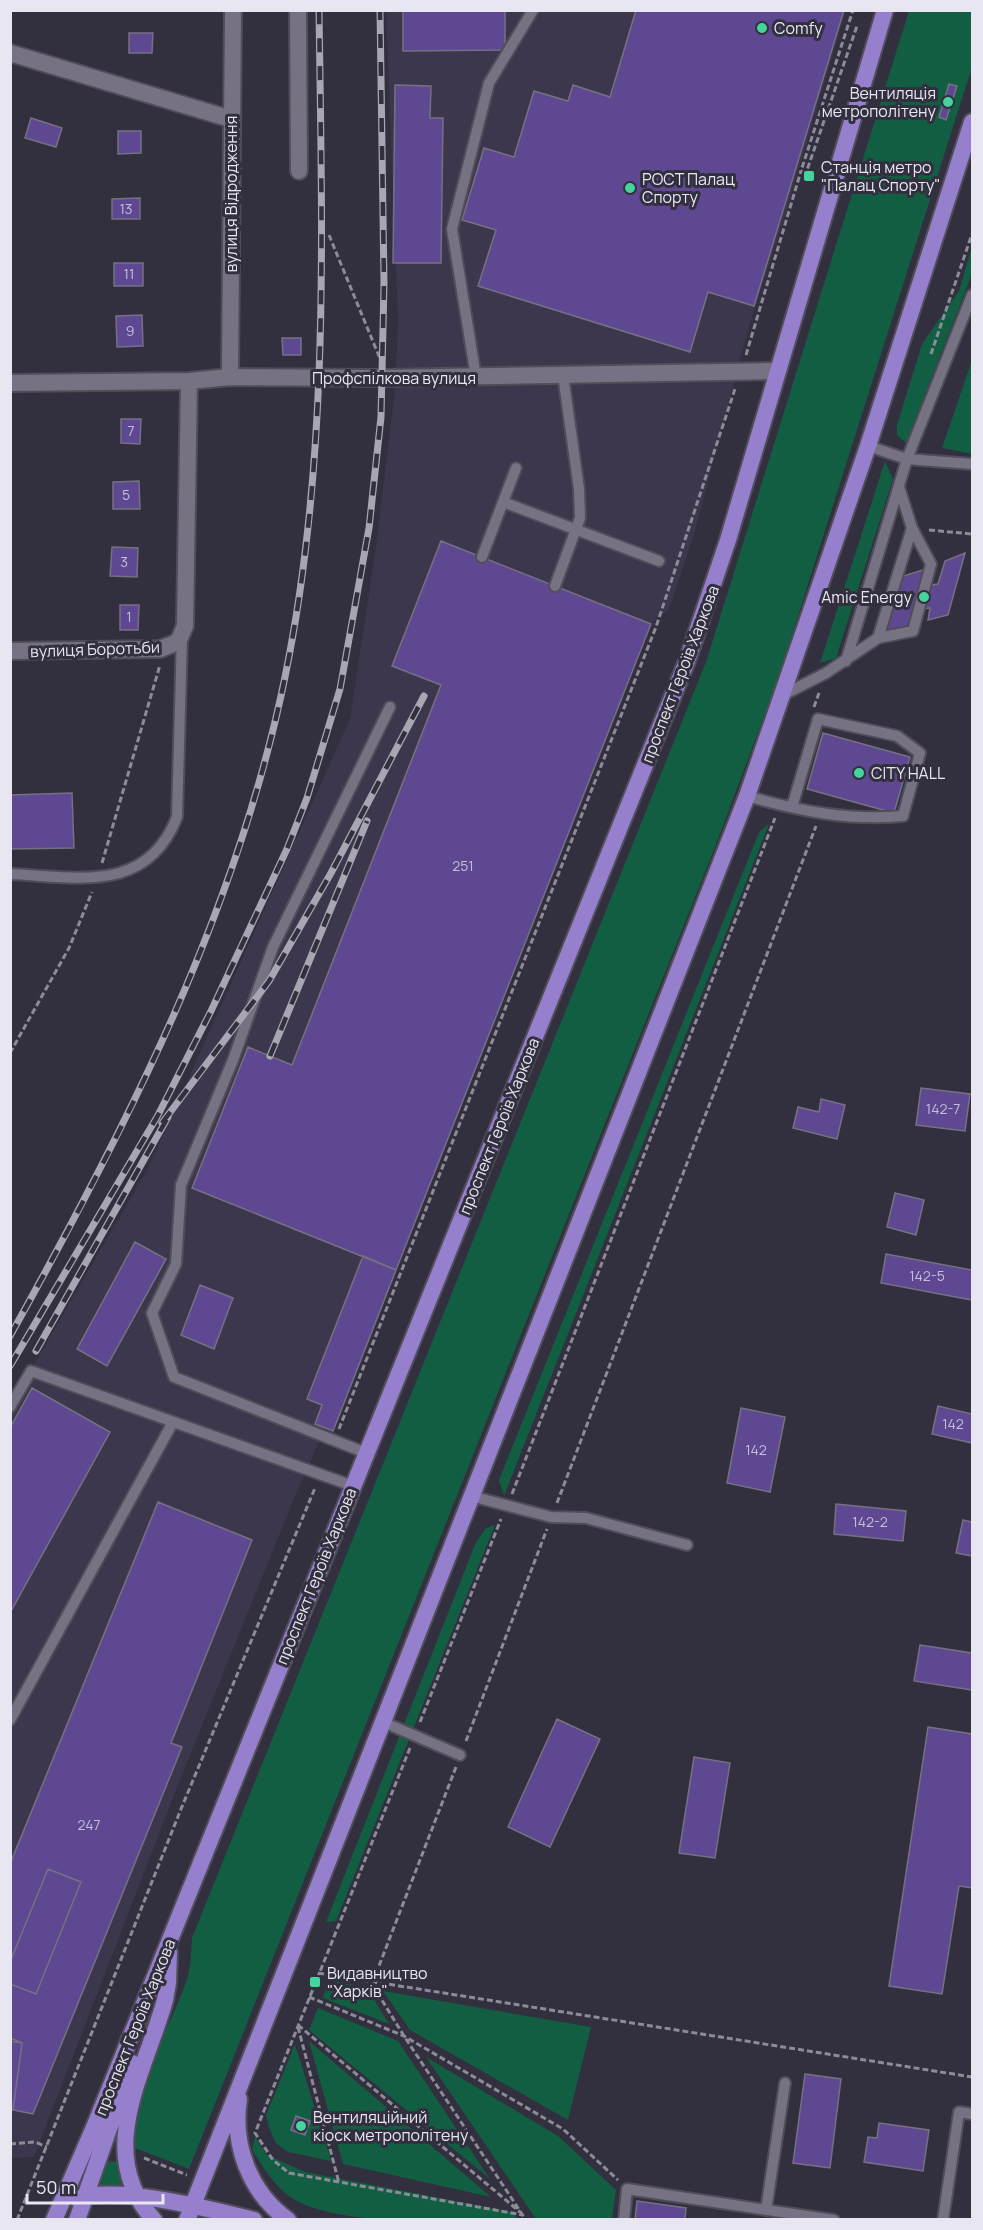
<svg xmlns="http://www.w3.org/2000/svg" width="983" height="2230" viewBox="0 0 983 2230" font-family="Manrope,sans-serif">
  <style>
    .built { fill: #3c374c }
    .green { fill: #125e43 }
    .building { fill: #5f4892; stroke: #757182; stroke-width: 1.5 }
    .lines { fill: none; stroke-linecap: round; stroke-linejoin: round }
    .service-casing { stroke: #504d59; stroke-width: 14 }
    .minor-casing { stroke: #504d59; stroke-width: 20 }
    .tertiary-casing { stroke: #504d59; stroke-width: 20 }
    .primary-casing { stroke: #504d59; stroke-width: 20 }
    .path { stroke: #8e8b98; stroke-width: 3; stroke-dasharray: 6 3; stroke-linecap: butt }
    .service { stroke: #767283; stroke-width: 10 }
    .minor { stroke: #767283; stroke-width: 16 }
    .tertiary { stroke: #767283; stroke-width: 16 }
    .primary { stroke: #967fcc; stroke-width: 16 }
    .rail-casing { stroke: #a8a6b2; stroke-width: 7 }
    .rail { stroke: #322f3e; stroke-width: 4.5; stroke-dasharray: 14; stroke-linecap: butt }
    .poi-dot { fill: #46d49e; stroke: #322f3e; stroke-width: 2 }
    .labels { text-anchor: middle; stroke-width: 6; stroke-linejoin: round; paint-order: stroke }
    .number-label { font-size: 14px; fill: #c6bed8 }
    .poi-label { font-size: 16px; fill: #e8e6f0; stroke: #322f3e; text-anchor: start }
    .street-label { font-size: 16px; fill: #e8e6f0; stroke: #322f3e }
  </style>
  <rect width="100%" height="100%" fill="#322f3e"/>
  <path class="built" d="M386 11H846L785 216 749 326 695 531 669 610 652 622 415 1224 293 1501 178 1785 34 2157 11 2158V1404L148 1168 350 719 376 546 395 389 398 320Z"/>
  <path class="green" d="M909 11H972V67L778 679 715 847 189 2169 135 2148C129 2089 169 2033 187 1979 191 1967 191 1951 192 1938L706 662Z
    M972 246V274L906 443 897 435V425L922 344 959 291Z
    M972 360V454L942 448Z
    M885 461 893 479 836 658 820 663Z
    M769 824 504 1496 499 1480 759 832Z
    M495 1525 336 1921 326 1922 476 1542 486 1528Z
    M328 1980 367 1988 389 2024 323 1998Z
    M383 1991 591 2027 568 2120 410 2030Z
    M318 2008 398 2041 490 2179 309 2030Z
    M309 2041 491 2197 343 2164Z
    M295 2044 331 2161 288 2152 276 2143 270 2130 266 2115Z
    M426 2057 558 2136 616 2190 612 2219H536Z
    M255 2137 267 2155 305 2172 513 2212 517 2219C459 2220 329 2230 285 2193 271 2181 262 2165 252 2150Z
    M119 2161 124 2190 99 2187 106 2162Z"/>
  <path class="building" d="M403 10H505V50L403 51Z
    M636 10H844L754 306 708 292 690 352 478 286 496 230 462 220 484 148 514 157 534 91 568 101 573 85 610 97Z
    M129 33H153L152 53H129Z
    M949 84 957 86 946 120 939 117Z
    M395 85 431 86 430 118H443L441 263H393Z
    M31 118 62 128 56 147 25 138Z
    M118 131H141V153L118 154Z
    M140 198V219H112V199Z
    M114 263H143V286H114Z
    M142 315 143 346 117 347 116 316Z
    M282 338H301V355H283Z
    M121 419H141L140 444 121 443Z
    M139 481 140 509H113V482Z
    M441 541 651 624 396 1270 192 1188 248 1047 292 1065 441 685 392 666Z
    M112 547 138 548 137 577 110 576Z
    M965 553 948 615 928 620 930 608 915 610 908 630 883 636 900 577 926 569 923 586 938 584 945 561Z
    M120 605H139L138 630H120Z
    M823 733 910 757 894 813 807 789Z
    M72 793 74 848 10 849V795Z
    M921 1088 970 1094 965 1131 916 1125Z
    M821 1099 845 1105 837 1139 793 1128 798 1107 819 1112Z
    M895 1193 924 1200 916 1235 887 1227Z
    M135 1242 166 1259 107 1366 77 1349Z
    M886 1254 972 1270V1300L881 1283Z
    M363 1256 396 1270 333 1431 315 1424 322 1405 307 1399Z
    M200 1285 233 1298 214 1349 181 1335Z
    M32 1388 110 1432 10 1613V1428Z
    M938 1406 972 1414V1443L932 1434Z
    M741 1408 785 1417 770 1492 727 1483Z
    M158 1502 252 1540 171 1743 182 1747 33 2114 13 2110 22 2043 10 2038V1864Z
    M836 1504 906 1511 903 1541 834 1534Z
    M963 1520 972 1522V1556L956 1553Z
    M920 1645 972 1653V1690L914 1681Z
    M557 1719 600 1739 550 1847 508 1827Z
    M928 1727 972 1734V1888L959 1886 942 1994 889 1986Z
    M694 1757 730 1763 715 1858 679 1853Z
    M48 1869 81 1882 36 1994 10 1984V1962Z
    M10 2041 22 2043 13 2110H10Z
    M805 2074 841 2079 830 2168 793 2163Z
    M296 2116 310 2121 305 2135 291 2130Z
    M879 2123 929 2130 923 2171 864 2162 868 2137 877 2138Z
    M637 2201 686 2208 685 2220H635Z"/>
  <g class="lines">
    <g class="service-casing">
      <path id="service" d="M476 377 452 229 489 83 533 10
        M868 446 907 459 972 464
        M503 502 659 561
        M482 557 516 468
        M555 586 580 518 579 489 563 375
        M878 638 913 631 931 564 912 528
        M846 661 907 459 972 295
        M783 695 826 673 878 638 912 528 899 487
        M747 796C799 811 849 821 903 816L920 753 897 736 818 719 792 807
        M10 874C78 877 147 894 177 817L182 636
        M10 1407 31 1371 353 1486
        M366 1453 174 1377 152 1313 176 1264 181 1185 233 1060 273 947 390 707
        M471 1496 551 1517 586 1518 687 1545
        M10 1720 173 1422
        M383 1722 460 1755
        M766 2210 785 2083
        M624 2220 627 2189 834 2220
        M943 2220 959 2112 972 2114"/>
    </g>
    <g class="minor-casing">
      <path id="minor" d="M298 10 299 171
        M10 53 231 119
        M230 377 233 10"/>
    </g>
    <g class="tertiary-casing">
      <path id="tertiary" d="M10 383 189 381 230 377 383 378 777 371
        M10 651 160 649 178 642 185 626 189 381"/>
    </g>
    <g class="primary-casing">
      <path id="primary" d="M239 2099C232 2144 249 2192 288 2220
        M78 2199C113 2184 215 2210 254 2220
        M54 2220 95 2125 687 661 728 540 885 10
        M77 2220 132 2063
        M154 2220C93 2153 145 2072 165 2000L168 1983 169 1952
        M187 2220 747 796 868 446 972 122"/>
    </g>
    <path class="path" d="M806 173 801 171 853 10
      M809 176 806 173 857 26
      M329 235 381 361
      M931 354 972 234
      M746 355 801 171
      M929 530 972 534
      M814 707 819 693
      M102 863 160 665
      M10 1053 69 948 92 892
      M339 1429 656 627 735 389
      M512 1494 775 818
      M557 1503 816 826
      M420 1722 501 1519
      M466 1741 547 1529
      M410 1748 255 2133 273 2160 289 2173 523 2215
      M456 1767 372 1984 404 2036 526 2220
      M318 1973 972 2077
      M309 1997 404 2036 563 2129 618 2180
      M298 2025 520 2212
      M298 2027 339 2183
      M10 2144 35 2142 47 2147
      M144 2158 187 2175
      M17 2220 181 1809 315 1488"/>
    <use href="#service" class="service"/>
    <use href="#minor" class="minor"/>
    <use href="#tertiary" class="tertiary"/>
    <use href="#primary" class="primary"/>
    <g class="rail-casing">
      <path id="rail" d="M270 1056 367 821
        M162 1123 269 981 331 873 424 696
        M10 1336C126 1128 237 912 285 677 330 458 322 232 319 10
        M36 1351 168 1117
        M10 1366 157 1117 211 1011 287 849 307 798 340 689 369 528 381 417 384 283 380 10"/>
    </g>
    <use href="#rail" class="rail"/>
  </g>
  <g class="poi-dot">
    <circle cx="762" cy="28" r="6"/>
    <circle cx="948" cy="102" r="6"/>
    <rect x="803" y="170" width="12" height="12" rx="3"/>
    <circle cx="630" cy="188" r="6"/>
    <circle cx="924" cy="597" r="6"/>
    <circle cx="859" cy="773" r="6"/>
    <rect x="309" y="1976" width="12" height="12" rx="3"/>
    <circle cx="301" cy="2126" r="6"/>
  </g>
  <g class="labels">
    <g class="number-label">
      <text x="126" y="214">13</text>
      <text x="129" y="279">11</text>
      <text x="130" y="336">9</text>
      <text x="131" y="436">7</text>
      <text x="126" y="500">5</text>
      <text x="124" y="567">3</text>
      <text x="129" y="622">1</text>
      <text x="463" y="871">251</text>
      <text x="943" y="1114">142-7</text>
      <text x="927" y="1281">142-5</text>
      <text x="953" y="1429">142</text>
      <text x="756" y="1455">142</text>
      <text x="870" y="1527">142-2</text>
      <text x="89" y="1830">247</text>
    </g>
    <g class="poi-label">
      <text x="774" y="34">Comfy</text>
      <text x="936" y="99" text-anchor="end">Вентиляція<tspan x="936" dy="18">метрополітену</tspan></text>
      <text x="821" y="173">Станція метро<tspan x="821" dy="18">"Палац Спорту"</tspan></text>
      <text x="642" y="185">РОСТ Палац<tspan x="642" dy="18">Спорту</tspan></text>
      <text x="912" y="603" text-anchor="end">Amic Energy</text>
      <text x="871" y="779">CITY HALL</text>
      <text x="327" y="1979">Видавництво<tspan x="327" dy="18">"Харків"</tspan></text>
      <text x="313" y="2123">Вентиляційний<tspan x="313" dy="18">кіоск метрополітену</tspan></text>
    </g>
    <g class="street-label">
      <text transform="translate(231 194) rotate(-90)" y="6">вулиця Відродження</text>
      <text x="394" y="384">Профспілкова вулиця</text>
      <text transform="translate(95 649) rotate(-2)" y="6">вулиця Боротьби</text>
      <text transform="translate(680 674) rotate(-69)" y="6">проспект Героїв Харкова</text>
      <text transform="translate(499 1126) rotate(-68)" y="6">проспект Героїв Харкова</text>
      <text transform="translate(316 1576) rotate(-68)" y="6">проспект Героїв Харкова</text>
      <text transform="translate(135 2027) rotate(-68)" y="6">проспект Героїв Харкова</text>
    </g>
  </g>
  <rect width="983" height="2230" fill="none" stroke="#e8e6f0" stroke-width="24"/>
  <path d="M27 2194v9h136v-9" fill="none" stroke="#e8e6f0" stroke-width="3"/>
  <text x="36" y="2194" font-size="18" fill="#e8e6f0" stroke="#322f3e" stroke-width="4.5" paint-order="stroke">50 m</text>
</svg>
